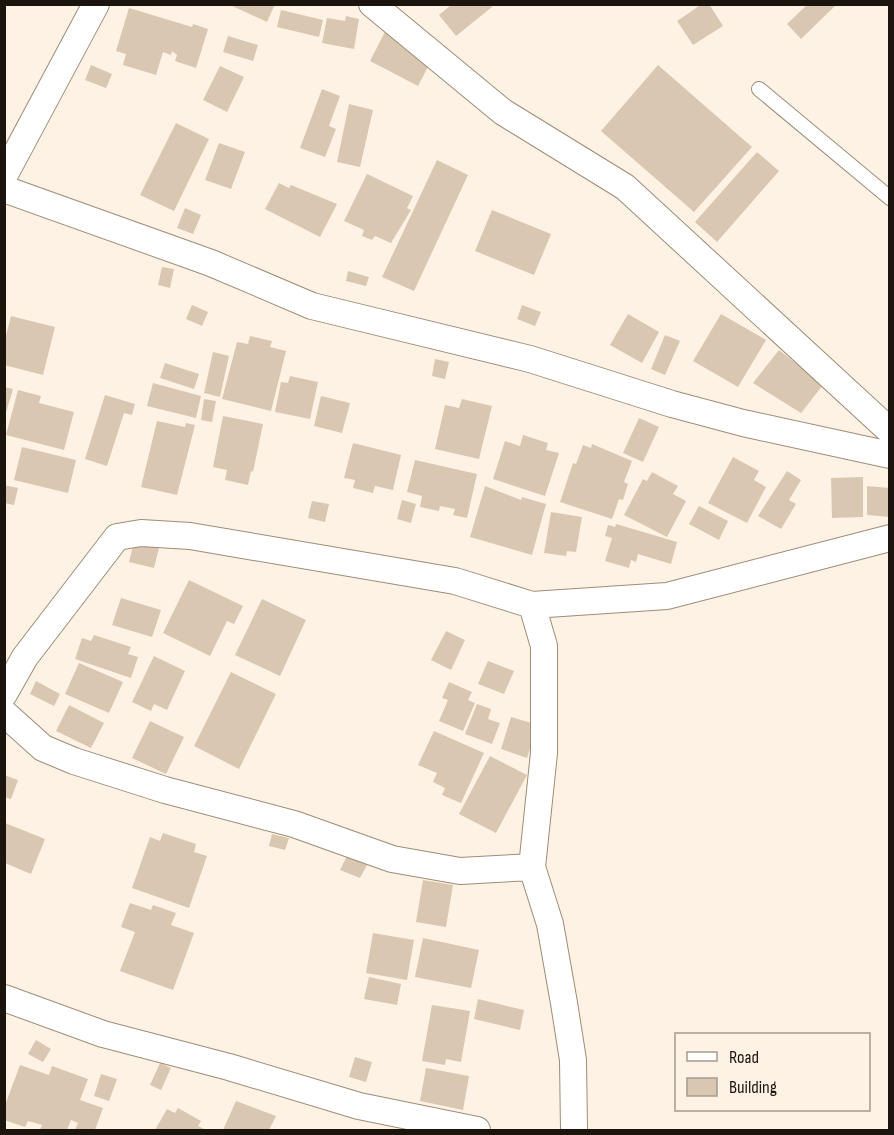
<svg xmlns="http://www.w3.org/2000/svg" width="894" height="1135" viewBox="0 0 894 1135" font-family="'Sofia Sans Condensed',sans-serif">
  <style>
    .building { fill: #dac7b1 }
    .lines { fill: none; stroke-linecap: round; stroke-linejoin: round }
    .service-casing { stroke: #9e8c77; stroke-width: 16 }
    .minor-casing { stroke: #9e8c77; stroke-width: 28 }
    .service { stroke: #fff; stroke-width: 14 }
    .minor { stroke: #fff; stroke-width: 26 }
  </style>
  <rect width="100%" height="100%" fill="#fef2e4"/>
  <path class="building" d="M228 4H275L267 22Z
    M452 4H490L492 7 456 36 439 15Z
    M702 4H709L723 26 693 45 677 21Z
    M808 4H837L801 39 787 24Z
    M129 8 192 27 193 24 208 29 196 68 175 61 177 55 172 51 171 55 163 52 156 75 123 65 126 54 116 51Z
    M281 10 323 20 319 37 277 27Z
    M346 16 359 19 354 49 322 43 327 18 345 21Z
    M388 26 413 40 407 51 430 63 418 86 370 61Z
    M228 36 258 45 253 61 223 52Z
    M91 65 112 74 106 88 85 80Z
    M658 65 752 147 694 212 601 131Z
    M220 66 244 77 227 112 203 100Z
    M322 89 340 96 329 126 336 129 325 157 300 148Z
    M349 104 373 110 360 167 337 162Z
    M176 123 209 139 174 211 140 195Z
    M219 143 245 152 231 189 205 180Z
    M757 152 779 171 717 242 695 222Z
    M437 160 468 175 414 291 382 277Z
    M367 174 413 196 407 208 411 210 391 243 375 236 372 240 362 236 364 230 344 221Z
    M279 183 289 188 291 185 337 204 320 237 265 209Z
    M185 208 201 215 193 234 177 228Z
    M492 210 551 234 534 275 475 251Z
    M162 267 174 269 170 288 158 285Z
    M348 271 369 277 366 286 346 281Z
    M192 305 208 312 202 326 186 319Z
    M522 305 541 312 535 326 517 319Z
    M628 314 659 332 642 363 610 345Z
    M721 314 766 340 738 387 693 361Z
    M11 316 55 327 43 375 4 365V343Z
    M665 335 680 341 665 375 651 369Z
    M250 336 272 341 270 347 286 351 271 411 222 399 237 342 248 344Z
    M779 350 823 385 801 413 753 383Z
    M213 352 229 356 220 397 204 393Z
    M435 359 449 362 445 379 432 376Z
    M165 363 199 374 194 389 160 378Z
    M290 376 318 382 310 419 275 412 281 382 288 383Z
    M153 383 201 396 196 418 147 406Z
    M4 387 13 389 5 416H4Z
    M18 390 41 396 39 403 74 412 64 450 6 435Z
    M105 395 135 404 132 415 124 413 107 466 85 459Z
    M321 396 350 403 342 433 314 426Z
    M204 399 216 401 212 422 201 420Z
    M462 399 492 406 479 459 435 449 445 405 459 408Z
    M223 416 263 424 253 472 251 471 248 485 225 480 227 470 213 467Z
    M639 418 659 427 643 462 623 453Z
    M157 421 185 427 186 423 195 425 177 495 141 487Z
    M523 435 548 443 546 450 559 453 545 496 493 479 505 441 520 446Z
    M353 443 401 455 393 490 375 486 373 493 353 488 355 480 344 478Z
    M592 444 632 461 624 482 628 484 623 500 619 499 612 519 560 502 573 463 576 464 583 445 591 448Z
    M22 447 76 460 68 493 14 480Z
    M733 457 759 471 754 480 766 487 747 523 708 503Z
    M415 460 477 474 467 518 453 515 455 509 440 506 439 511 420 507 422 496 407 492Z
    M787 471 801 480 789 500 796 504 781 529 758 516Z
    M652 472 678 486 673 494 686 501 667 537 624 515 643 479 647 481Z
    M863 477V517L832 518 831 478Z
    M4 485 18 488 14 505 4 503Z
    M485 486 521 500 522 497 546 504 532 555 470 537Z
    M867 486 890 488V517L867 515Z
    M402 500 416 504 411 523 397 519Z
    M312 501 329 504 325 522 308 518Z
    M699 506 728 521 719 540 689 524Z
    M551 512 582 517 576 552 567 551 566 556 544 553Z
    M616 524 677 542 671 564 638 554 636 562 631 560 629 568 605 561 612 538 605 536 608 525 615 527Z
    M136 534 161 540 154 568 129 562Z
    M189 580 243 606 234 624 227 621 210 656 163 633Z
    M121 598 161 610 152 637 112 625Z
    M262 599 306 620 280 676 235 655Z
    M446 631 465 640 451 670 431 660Z
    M94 635 131 647 128 654 138 657 131 678 75 659 82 638 91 641Z
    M154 656 185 671 167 710 154 704 151 711 132 702Z
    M488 661 514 671 504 694 478 684Z
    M79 663 123 682 109 713 65 694Z
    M231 672 276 694 239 769 194 746Z
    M36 681 60 694 54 706 30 694Z
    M449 682 472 692 468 700 475 703 463 731 439 721 448 700 442 698Z
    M477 704 491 709 488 719 500 723 492 744 465 734Z
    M69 705 104 723 91 748 56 731Z
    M511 717 538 725 527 758 501 749Z
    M150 721 184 737 166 774 132 758Z
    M434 731 484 753 461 803 442 795 445 788 433 782 437 773 418 765Z
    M490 756 527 775 496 833 459 814Z
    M4 775 18 780 11 799 4 797Z
    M5 823 45 839 31 874 5 863Z
    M163 833 196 844 194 852 207 856 189 908 132 888 150 837 160 841Z
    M272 834 289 838 285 850 269 846Z
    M347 856 367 865 360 878 340 870Z
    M423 880 453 885 446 927 416 922Z
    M130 903 151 910 153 905 176 913 171 925 194 933 173 990 120 971 135 932 121 927Z
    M373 933 414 940 407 980 366 973Z
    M423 938 479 950 471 988 415 977Z
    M369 977 401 984 397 1005 364 999Z
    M478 999 524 1010 520 1030 474 1019Z
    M432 1005 470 1011 461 1062 446 1059 445 1065 422 1061Z
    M36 1040 51 1049 43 1062 28 1054Z
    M355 1057 372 1062 366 1082 349 1077Z
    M160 1063 171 1068 161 1090 150 1085Z
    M20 1065 49 1075 52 1066 88 1079 80 1100 103 1108 95 1130H75L78 1123 71 1120 67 1130H40L42 1125 28 1121 25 1127 4 1120V1108Z
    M426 1068 469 1076 463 1110 420 1101Z
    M101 1074 117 1079 109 1101 94 1096Z
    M236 1101 276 1116 269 1130H223Z
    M178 1108 201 1121 198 1126 206 1130H155L167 1109 175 1113Z"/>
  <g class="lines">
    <g class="service-casing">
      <path id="service" d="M759 89 890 198"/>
    </g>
    <g class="minor-casing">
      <path id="minor" d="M372 4 503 112 625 187 890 431
        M4 176 96 4
        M4 189 211 263 312 306 530 359 672 404 743 423 890 455
        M532 605 544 646V753L532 867 550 924 564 1003 573 1060 574 1130
        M4 694 25 657 117 537 141 533 190 536 455 581 532 605 667 596 890 538
        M4 713 43 748 74 761 165 790 294 824 392 859 460 871 532 867
        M4 998 103 1034 229 1067 359 1106 477 1130"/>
    </g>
    <use href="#service" class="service"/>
    <use href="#minor" class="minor"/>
  </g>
  <rect width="894" height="1135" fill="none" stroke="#1c150d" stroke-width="12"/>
  <rect x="675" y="1033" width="195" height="78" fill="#fef2e4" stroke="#a49a8e" stroke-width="1.5"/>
  <rect x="687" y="1052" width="30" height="9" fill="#ffffff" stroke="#a49a8e" stroke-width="1.5"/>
  <text x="729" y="1063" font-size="18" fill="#1c150d">Road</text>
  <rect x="687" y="1078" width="30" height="18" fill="#dac7b1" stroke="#a49a8e" stroke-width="1.5"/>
  <text x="729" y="1093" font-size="18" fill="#1c150d">Building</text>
</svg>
